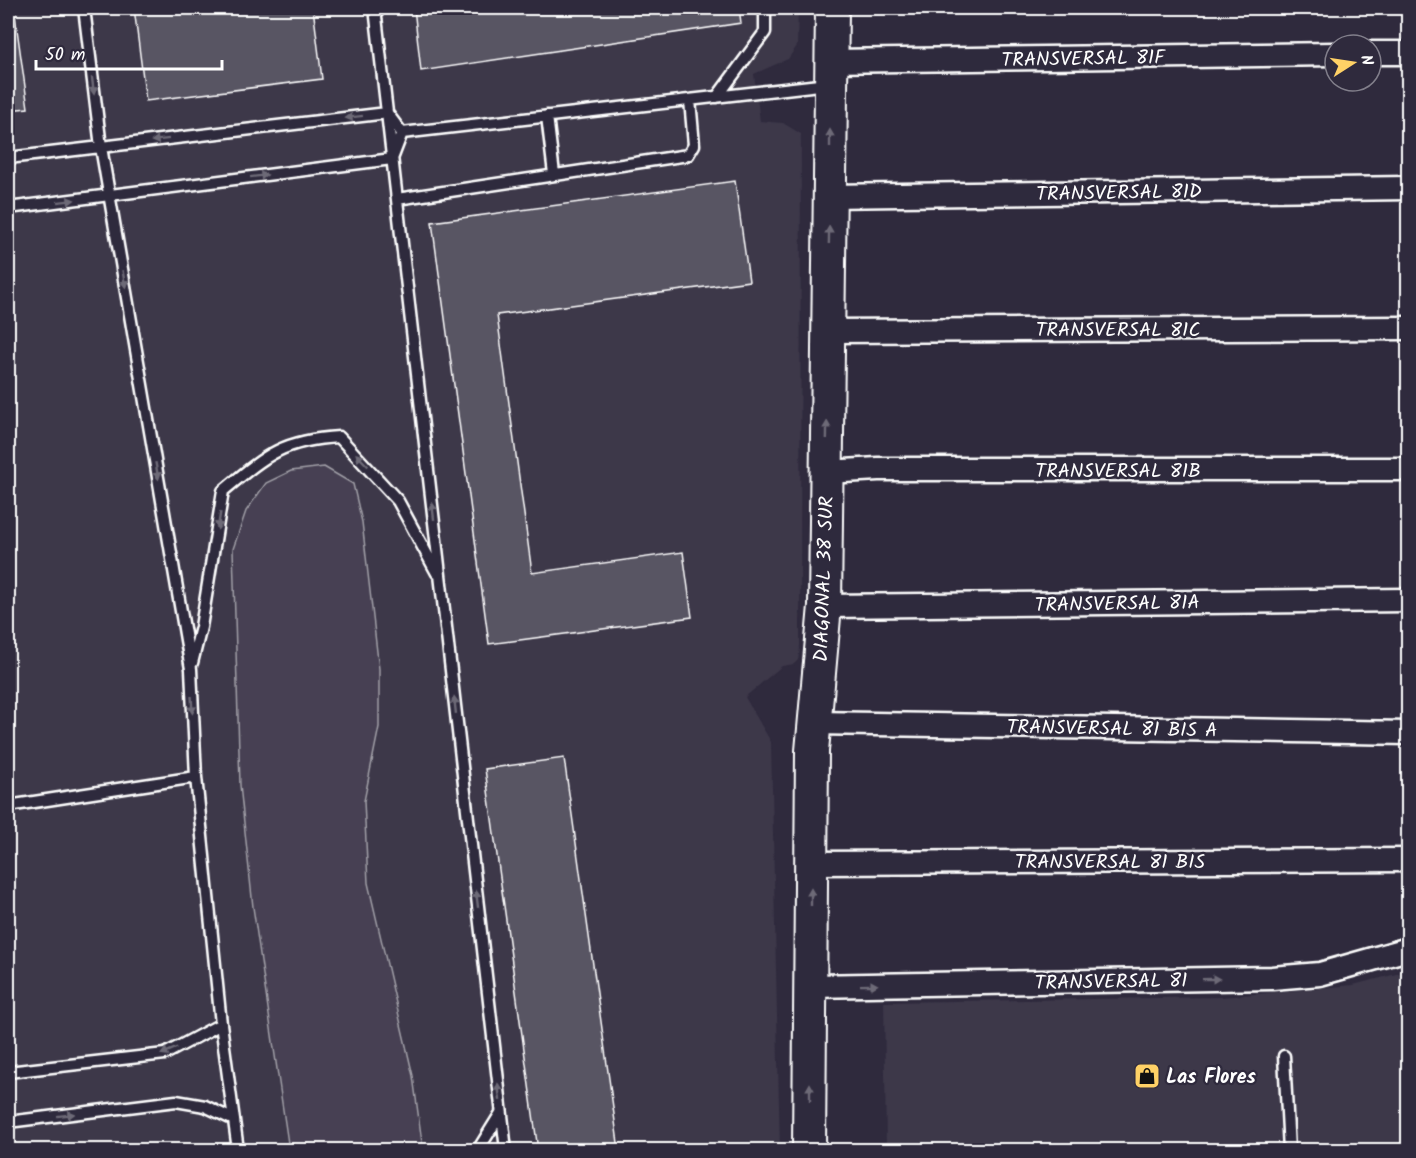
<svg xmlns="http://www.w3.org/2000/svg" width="1416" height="1158" viewBox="0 0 1416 1158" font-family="Kalam,sans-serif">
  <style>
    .built { fill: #3c3749 }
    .green { fill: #464152; stroke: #a2a0a8; stroke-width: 1.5 }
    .building { fill: #595564; stroke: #fff; stroke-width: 1.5 }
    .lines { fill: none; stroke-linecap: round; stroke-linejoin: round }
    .lane-casing { stroke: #fff; stroke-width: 15 }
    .street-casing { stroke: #fff; stroke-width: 27 }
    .secondary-casing { stroke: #fff; stroke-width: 36 }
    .lane { stroke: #2f2a3d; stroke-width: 10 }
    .street { stroke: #2f2a3d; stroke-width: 22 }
    .secondary { stroke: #2f2a3d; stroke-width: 32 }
    .oneway { fill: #6d6a77 }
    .labels { text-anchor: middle; stroke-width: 4.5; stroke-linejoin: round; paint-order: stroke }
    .street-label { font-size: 20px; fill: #fff; stroke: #2f2a3d }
    .poi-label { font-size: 20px; font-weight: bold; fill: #fff; stroke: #2f2a3d; text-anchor: start }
  </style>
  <rect width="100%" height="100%" fill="#2f2a3d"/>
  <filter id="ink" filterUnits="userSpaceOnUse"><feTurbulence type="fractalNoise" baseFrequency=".0167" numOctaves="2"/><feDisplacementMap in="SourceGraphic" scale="12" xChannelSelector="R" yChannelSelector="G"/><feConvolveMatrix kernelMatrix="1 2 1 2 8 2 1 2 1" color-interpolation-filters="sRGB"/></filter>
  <g filter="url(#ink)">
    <path class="built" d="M8 8H798L797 46 788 59 754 74 760 121 783 123 801 134 800 649 798 660 794 664 782 666 745 697 771 742 780 1150H8Z
      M1408 971V1150H886L884 1002 1222 997 1353 985Z"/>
    <path class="green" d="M324 467 353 484 362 522 379 669V727L364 801 368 883 413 1076 423 1150H289L253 907 240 785 233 549 246 511 266 483 291 471Z"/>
    <path class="building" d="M8 8H14L28 108 8 110Z
      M134 8H313L322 79 146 101Z
      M414 8H739L741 23 421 71Z
      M735 181 749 281 497 315 532 573 683 552 692 617 489 644 432 222Z
      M564 758 619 1150H538L485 769Z"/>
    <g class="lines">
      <g class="lane-casing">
        <path id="lane" d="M84 8 101 147 191 669 196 777 221 1024 238 1150
          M375 8 506 1150
          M717 97 765 32V8
          M547 116 554 174
          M402 133 828 84
          M8 158 387 113 402 133
          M397 199 688 155 694 145 690 100
          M8 208 392 159 402 133
          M192 663 201 627 223 491C265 456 282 440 339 437L398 501 437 573
          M8 806 196 777
          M1284 1056 1289 1150
          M8 1072 165 1054 221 1024
          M8 1122 176 1101 205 1106 234 1120
          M478 1150 501 1113"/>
      </g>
      <g class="street-casing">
        <path id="street" d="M1371 53H1408
          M831 61 1335 54
          M829 196 1408 188
          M828 331 1408 328
          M827 472 878 469H1408
          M825 606 1408 600
          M815 723 1408 733
          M811 863 1408 860
          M810 986 1272 978 1320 974 1408 949"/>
      </g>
      <g class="secondary-casing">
        <path id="secondary" d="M809 1150 812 751 825 606 832 8"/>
      </g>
      <use href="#lane" class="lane"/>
      <use href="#street" class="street"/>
      <use href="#secondary" class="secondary"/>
    </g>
    <defs><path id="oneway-solid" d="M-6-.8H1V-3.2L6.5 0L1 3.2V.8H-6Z" transform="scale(1.5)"/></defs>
    <g class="oneway">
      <use href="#oneway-solid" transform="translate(93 86) rotate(83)"/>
      <use href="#oneway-solid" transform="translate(354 117) rotate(173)"/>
      <use href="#oneway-solid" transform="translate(830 138) rotate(-90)"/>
      <use href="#oneway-solid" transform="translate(160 140) rotate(173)"/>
      <use href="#oneway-solid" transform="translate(259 176) rotate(-7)"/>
      <use href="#oneway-solid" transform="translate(66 201) rotate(-7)"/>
      <use href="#oneway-solid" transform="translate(829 235) rotate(-89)"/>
      <use href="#oneway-solid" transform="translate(124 279) rotate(80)"/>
      <use href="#oneway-solid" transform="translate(827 430) rotate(-89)"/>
      <use href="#oneway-solid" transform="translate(362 460) rotate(-134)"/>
      <use href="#oneway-solid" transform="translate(157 471) rotate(80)"/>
      <use href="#oneway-solid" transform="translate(433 511) rotate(-97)"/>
      <use href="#oneway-solid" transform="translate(219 521) rotate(99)"/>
      <use href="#oneway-solid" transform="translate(192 705) rotate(87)"/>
      <use href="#oneway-solid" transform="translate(455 705) rotate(-96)"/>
      <use href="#oneway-solid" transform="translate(811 897) rotate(-90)"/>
      <use href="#oneway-solid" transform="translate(477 899) rotate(-97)"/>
      <use href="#oneway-solid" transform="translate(1211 979) rotate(-1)"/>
      <use href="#oneway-solid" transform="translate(869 985) rotate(-1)"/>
      <use href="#oneway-solid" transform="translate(169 1051) rotate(157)"/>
      <use href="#oneway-solid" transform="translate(499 1092) rotate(-97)"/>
      <use href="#oneway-solid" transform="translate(810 1092) rotate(-90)"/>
      <use href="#oneway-solid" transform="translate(66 1115) rotate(-7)"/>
    </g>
  </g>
  <defs>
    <g id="shop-square" transform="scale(1.35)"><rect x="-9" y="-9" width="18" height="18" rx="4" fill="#ffd166" stroke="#2f2a3d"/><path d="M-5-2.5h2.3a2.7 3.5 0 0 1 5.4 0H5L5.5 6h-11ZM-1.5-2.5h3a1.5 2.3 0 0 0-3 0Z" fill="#111"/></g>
  </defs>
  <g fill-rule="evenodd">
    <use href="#shop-square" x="1147" y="1076"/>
  </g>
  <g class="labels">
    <g class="street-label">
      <text transform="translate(1083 58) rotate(-1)" y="7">TRANSVERSAL 81F</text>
      <text transform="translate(1119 192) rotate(-1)" y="7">TRANSVERSAL 81D</text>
      <text x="1118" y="336">TRANSVERSAL 81C</text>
      <text x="1118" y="477">TRANSVERSAL 81B</text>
      <text transform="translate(823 579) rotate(-88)" y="7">DIAGONAL 38 SUR</text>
      <text transform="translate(1117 603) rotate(-1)" y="7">TRANSVERSAL 81A</text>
      <text transform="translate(1112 728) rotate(1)" y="7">TRANSVERSAL 81 BIS A</text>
      <text x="1110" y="868">TRANSVERSAL 81 BIS</text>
      <text transform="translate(1111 981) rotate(-1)" y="7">TRANSVERSAL 81</text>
    </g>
    <g class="poi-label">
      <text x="1166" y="1083">Las Flores</text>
    </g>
  </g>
  <rect width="1416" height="1158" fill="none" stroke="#2f2a3d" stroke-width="30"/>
  <rect x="15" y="15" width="1386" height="1128" fill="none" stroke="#fff" stroke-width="2" filter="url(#ink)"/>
  <g transform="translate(1353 63) rotate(78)"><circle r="28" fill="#2f2a3d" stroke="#827f8b" stroke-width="1.5"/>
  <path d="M0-4.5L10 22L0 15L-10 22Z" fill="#ffd166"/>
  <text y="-9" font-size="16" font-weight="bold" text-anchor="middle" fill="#ffffff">N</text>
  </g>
  <path d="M36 60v9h186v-9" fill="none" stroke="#ffffff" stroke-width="3"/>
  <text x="45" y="60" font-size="18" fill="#ffffff" stroke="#2f2a3d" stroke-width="4.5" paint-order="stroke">50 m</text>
</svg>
